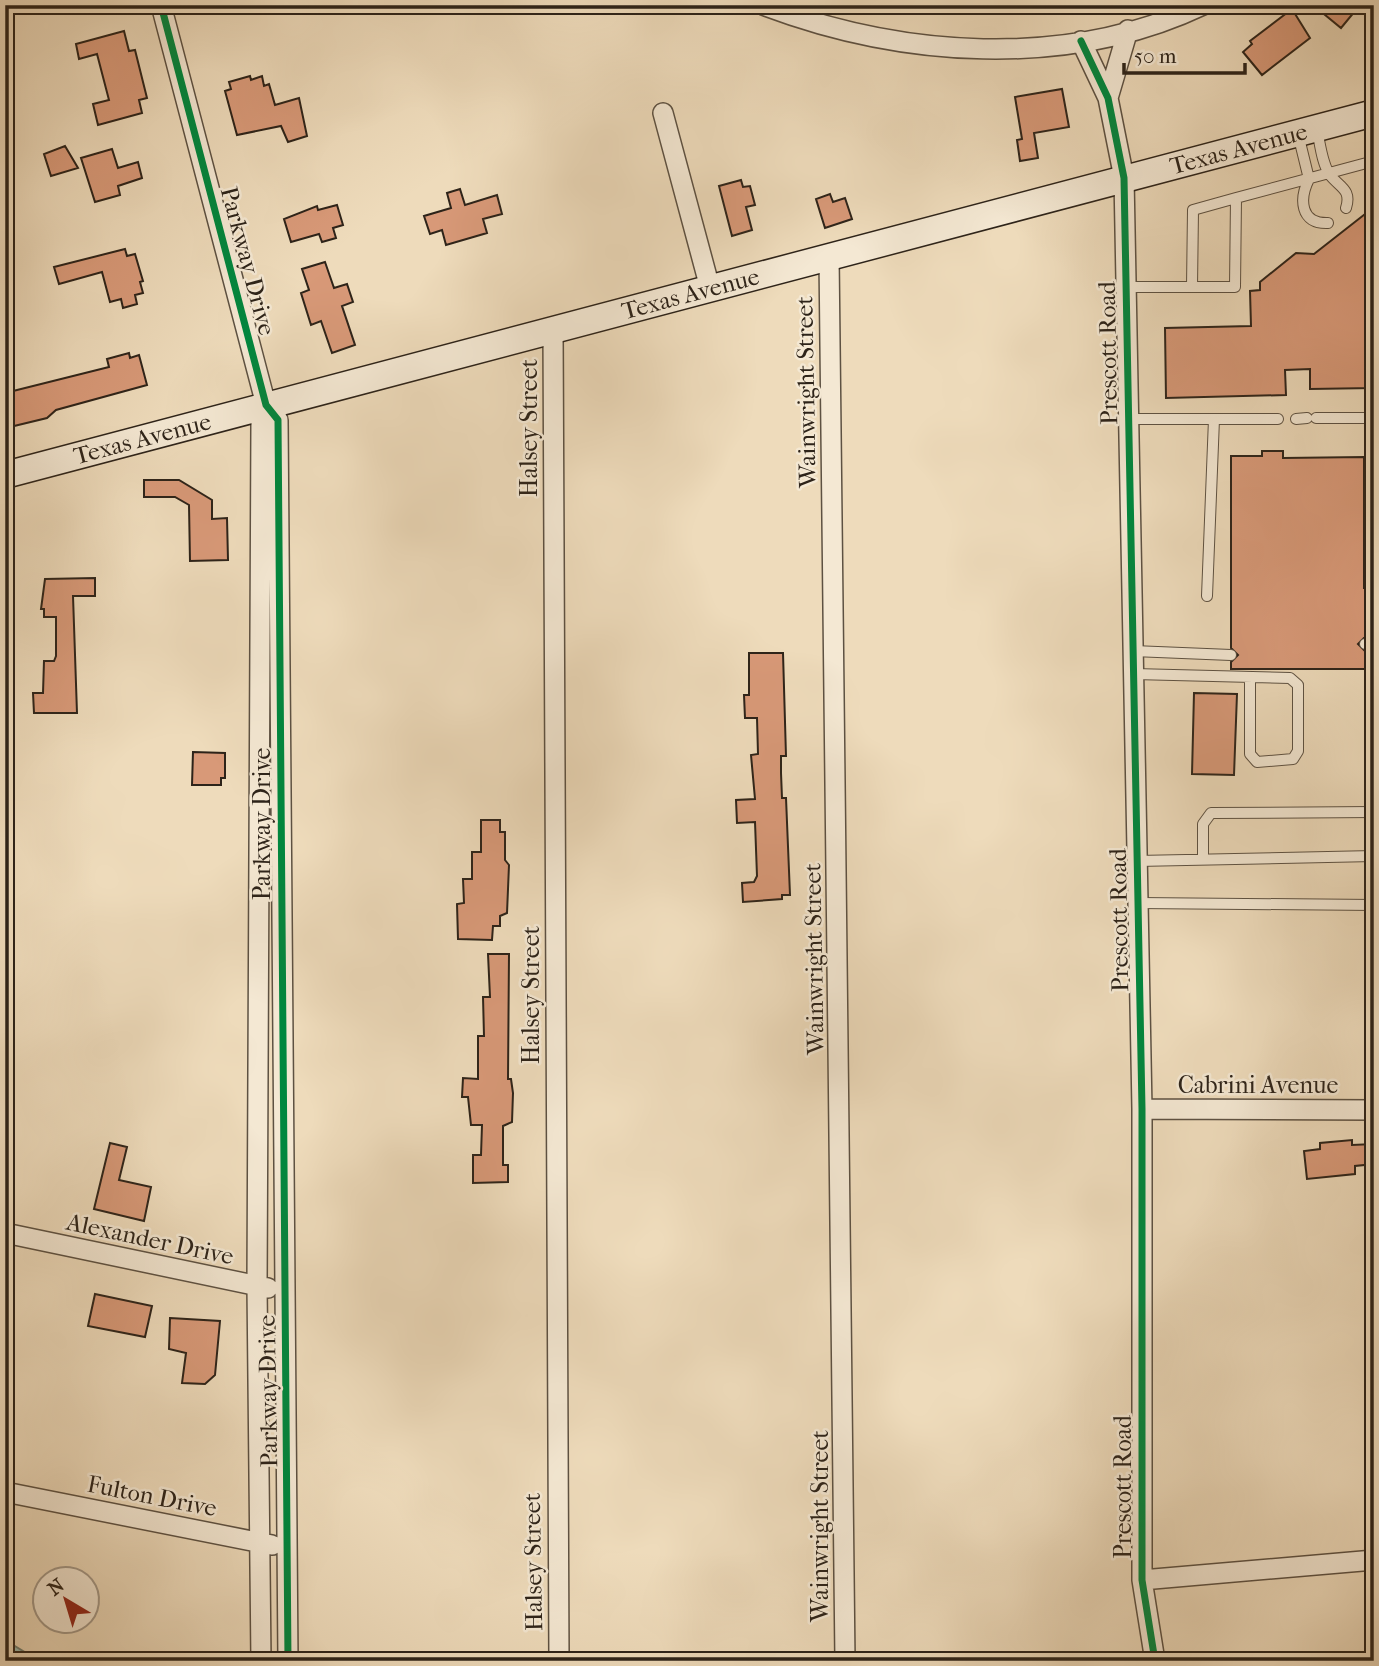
<svg xmlns="http://www.w3.org/2000/svg" width="1379" height="1666" viewBox="0 0 1379 1666" font-family="'IM FELL French Canon',serif">
  <style>
    .water { fill: #99bbb0; stroke: #6e7e74; stroke-width: 2 }
    .building { fill: #d89978; stroke: #2d2319; stroke-width: 2 }
    .lines { fill: none; stroke-linecap: round; stroke-linejoin: round }
    .lane-casing { stroke: #5d5142; stroke-width: 12 }
    .street-casing { stroke: #5d5142; stroke-width: 22 }
    .secondary-casing { stroke: #2d2319; stroke-width: 29 }
    .lane { stroke: #f4e8d3; stroke-width: 10 }
    .street { stroke: #f4e8d3; stroke-width: 19 }
    .secondary { stroke: #f4e8d3; stroke-width: 26 }
    .cycleway-casing { stroke: #f4e8d3; stroke-width: 11 }
    .cycleway { stroke: #00873e; stroke-width: 7 }
    .labels { text-anchor: middle; stroke-width: 5; stroke-linejoin: round; paint-order: stroke }
    .street-label { font-size: 24px; fill: #2d2319; stroke: #f4e8d3 }
  </style>
  <rect width="100%" height="100%" fill="#eedbbb"/>
  <filter id="stains"><feTurbulence type="fractalNoise" baseFrequency=".00286" numOctaves="4"/><feColorMatrix values="0 0 0 0 .2 0 0 0 0 .09 0 0 0 0 .02 0 0 0 .5 -.17"/></filter>
  <radialGradient id="worn" r=".72"><stop offset=".6" stop-color="#630" stop-opacity="0"/><stop offset="1" stop-color="#630" stop-opacity=".3"/></radialGradient>
  <path class="water" d="M5 1640 31 1656 33 1661H5Z"/>
  <path class="building" d="M1313 5H1360L1341 28Z
    M1292 9 1310 38 1262 75 1243 52 1252 44 1250 41Z
    M124 31 129 51 135 50 147 98 139 100 142 113 98 125 93 104 109 100 97 54 79 59 76 44Z
    M250 76 251 80 262 76 264 86 269 84 275 105 299 98 307 136 288 142 281 126 237 135 225 91 231 89 229 82Z
    M1062 89 1069 127 1034 133 1038 158 1020 161 1017 140 1022 139 1015 97Z
    M65 146 78 168 51 176 44 154Z
    M112 149 118 168 138 162 142 178 118 186 120 195 95 202 81 158Z
    M741 180 743 187 750 186 755 205 746 207 752 230 732 236 719 186Z
    M460 189 465 205 497 195 502 214 483 219 487 233 446 245 442 230 430 234 424 216 451 208 447 193Z
    M830 194 833 202 845 198 852 219 825 228 816 199Z
    M337 205 343 225 333 228 336 238 322 242 319 234 291 242 284 219 317 206 318 210Z
    M1374 207V388L1310 389V369L1285 370 1286 395 1166 398 1165 328 1251 326 1250 291 1260 290V282L1296 253 1314 254Z
    M125 249 127 256 135 254 143 281 140 282 143 293 135 295 137 304 123 308 121 299 110 302 102 272 59 284 54 267Z
    M325 262 334 288 347 284 353 302 342 306 355 345 332 353 321 321 311 325 301 293 309 290 302 269Z
    M129 353 130 358 139 355 147 385 56 410 47 418 10 427 5 393 109 367 107 359Z
    M1262 451H1283V458L1364 457V588H1374V606H1365V637L1358 644 1365 651V669H1231V662L1238 655 1231 648V456H1262Z
    M144 480H179L212 500V519L227 518 228 560 190 561 189 505 175 497H144Z
    M95 578V596H73L77 713H34L33 693H43L44 661H54L56 656V617H44V609H41L45 579Z
    M749 653H783L786 756H781V773L782 798H786L790 895H782V899L743 902 742 883 754 882 757 876 755 822 737 823 736 800 755 799 751 755 758 754 757 718H745L744 695H749Z
    M1194 693 1237 694 1234 775 1192 774Z
    M193 752 225 753V778H221V785H192Z
    M481 820H500V832H505V860L509 865 507 913 500 916V926H493L492 940 458 939 457 904 464 903 463 879H472V852H481Z
    M488 954H509L508 1079H511L513 1093 512 1122 503 1126V1165H508V1182L473 1183V1155H481L482 1125H471L468 1097H462L463 1078 478 1079V1036H484L483 997H490Z
    M1352 1140V1145L1374 1144V1164L1355 1166V1174L1307 1179 1304 1151 1320 1149V1143Z
    M110 1143 127 1147 119 1180 151 1187 144 1221 94 1209Z
    M95 1294 152 1306 145 1337 88 1326Z
    M170 1318 220 1321 215 1375 205 1384 182 1383 186 1353 169 1349Z"/>
  <g class="lines">
    <g class="lane-casing">
      <path id="lane" d="M1317 130C1320 143 1322 164 1330 175 1339 187 1352 189 1346 208
        M1298 134 1309 179C1299 199 1300 224 1328 223
        M1126 287H1235L1236 198 1374 161
        M1192 287 1193 210 1236 198
        M1316 418H1374
        M1129 419H1214L1207 596
        M1214 419H1278
        M1296 419 1307 418
        M1365 644 1374 645
        M1133 651 1231 655
        M1134 674 1290 678 1298 685V751L1293 759 1257 762 1250 754V677
        M1203 859V824L1211 813 1374 812
        M1137 861 1374 856
        M1138 903 1374 905"/>
    </g>
    <g class="street-casing">
      <path id="street" d="M161 5 266 405 278 420 288 1661
        M763 5C900 57 1066 70 1203 5
        M1081 41 1108 98 1124 178 1142 1109V1580L1155 1661
        M1108 98 1128 30
        M663 113 710 288
        M829 256 845 1661
        M553 329 559 1661
        M1142 1109 1374 1110
        M5 1233 268 1288
        M5 1492 272 1545
        M1142 1580 1374 1560
        M261 1661 257 1286 261 423 266 405"/>
    </g>
    <g class="secondary-casing">
      <g id="secondary">
        <path id="s1" d="M5 475 1374 113"/>
      </g>
    </g>
    <use href="#lane" class="lane"/>
    <use href="#street" class="street"/>
    <use href="#secondary" class="secondary"/>
    <g class="cycleway-casing">
      <path id="cycleway" d="M161 5 266 405 278 420 288 1661
        M1081 41 1108 98 1124 178 1142 1109V1580L1155 1661"/>
    </g>
    <use href="#cycleway" class="cycleway"/>
  </g>
  <g class="labels">
    <g class="street-label">
      <text dy="8" stroke="none"><textPath href="#s1" startOffset="1276">Texas Avenue</textPath></text>
      <text transform="translate(248 261) rotate(75)" y="8">Parkway Drive</text>
      <text dy="8" stroke="none"><textPath href="#s1" startOffset="709">Texas Avenue</textPath></text>
      <text transform="translate(1108 353) rotate(-91)" y="8">Prescott Road</text>
      <text transform="translate(806 392) rotate(-91)" y="8">Wainwright Street</text>
      <text transform="translate(529 428) rotate(-90)" y="8">Halsey Street</text>
      <text dy="8" stroke="none"><textPath href="#s1" startOffset="142">Texas Avenue</textPath></text>
      <text transform="translate(262 824) rotate(-90)" y="8">Parkway Drive</text>
      <text transform="translate(1119 920) rotate(-91)" y="8">Prescott Road</text>
      <text transform="translate(814 959) rotate(-91)" y="8">Wainwright Street</text>
      <text transform="translate(531 995) rotate(-90)" y="8">Halsey Street</text>
      <text x="1258" y="1093">Cabrini Avenue</text>
      <text transform="translate(150 1239) rotate(12)" y="8">Alexander Drive</text>
      <text transform="translate(268 1391) rotate(-91)" y="8">Parkway Drive</text>
      <text transform="translate(1123 1487) rotate(-90)" y="8">Prescott Road</text>
      <text transform="translate(152 1496) rotate(11)" y="8">Fulton Drive</text>
      <text transform="translate(820 1526) rotate(-90)" y="8">Wainwright Street</text>
      <text transform="translate(533 1562) rotate(-91)" y="8">Halsey Street</text>
    </g>
  </g>
  <rect width="1379" height="1666" fill="none" stroke="#eedbbb" stroke-width="28"/>
  <rect x="7" y="7" width="1365" height="1652" fill="none" stroke="#2d2319" stroke-width="3.5"/>
  <rect x="14" y="14" width="1351" height="1638" fill="none" stroke="#2d2319" stroke-width="2"/>
  <g transform="translate(66 1600) rotate(322)"><circle r="33" fill="#f4e8d3" stroke="#a49989" stroke-width="2"/>
  <path d="M0-5L12 26L0 18L-12 26Z" fill="#8f2418"/>
  <text y="-10" font-size="19" font-weight="bold" text-anchor="middle" fill="#2d2319">N</text>
  </g>
  <path d="M1124 63v10h121v-10" fill="none" stroke="#2d2319" stroke-width="3.5"/>
  <text x="1134" y="63" font-size="21" fill="#2d2319" stroke="#f4e8d3" stroke-width="5" paint-order="stroke">50 m</text>
  <rect width="100%" height="100%" filter="url(#stains)"/>
  <rect width="100%" height="100%" fill="url(#worn)"/>
</svg>
